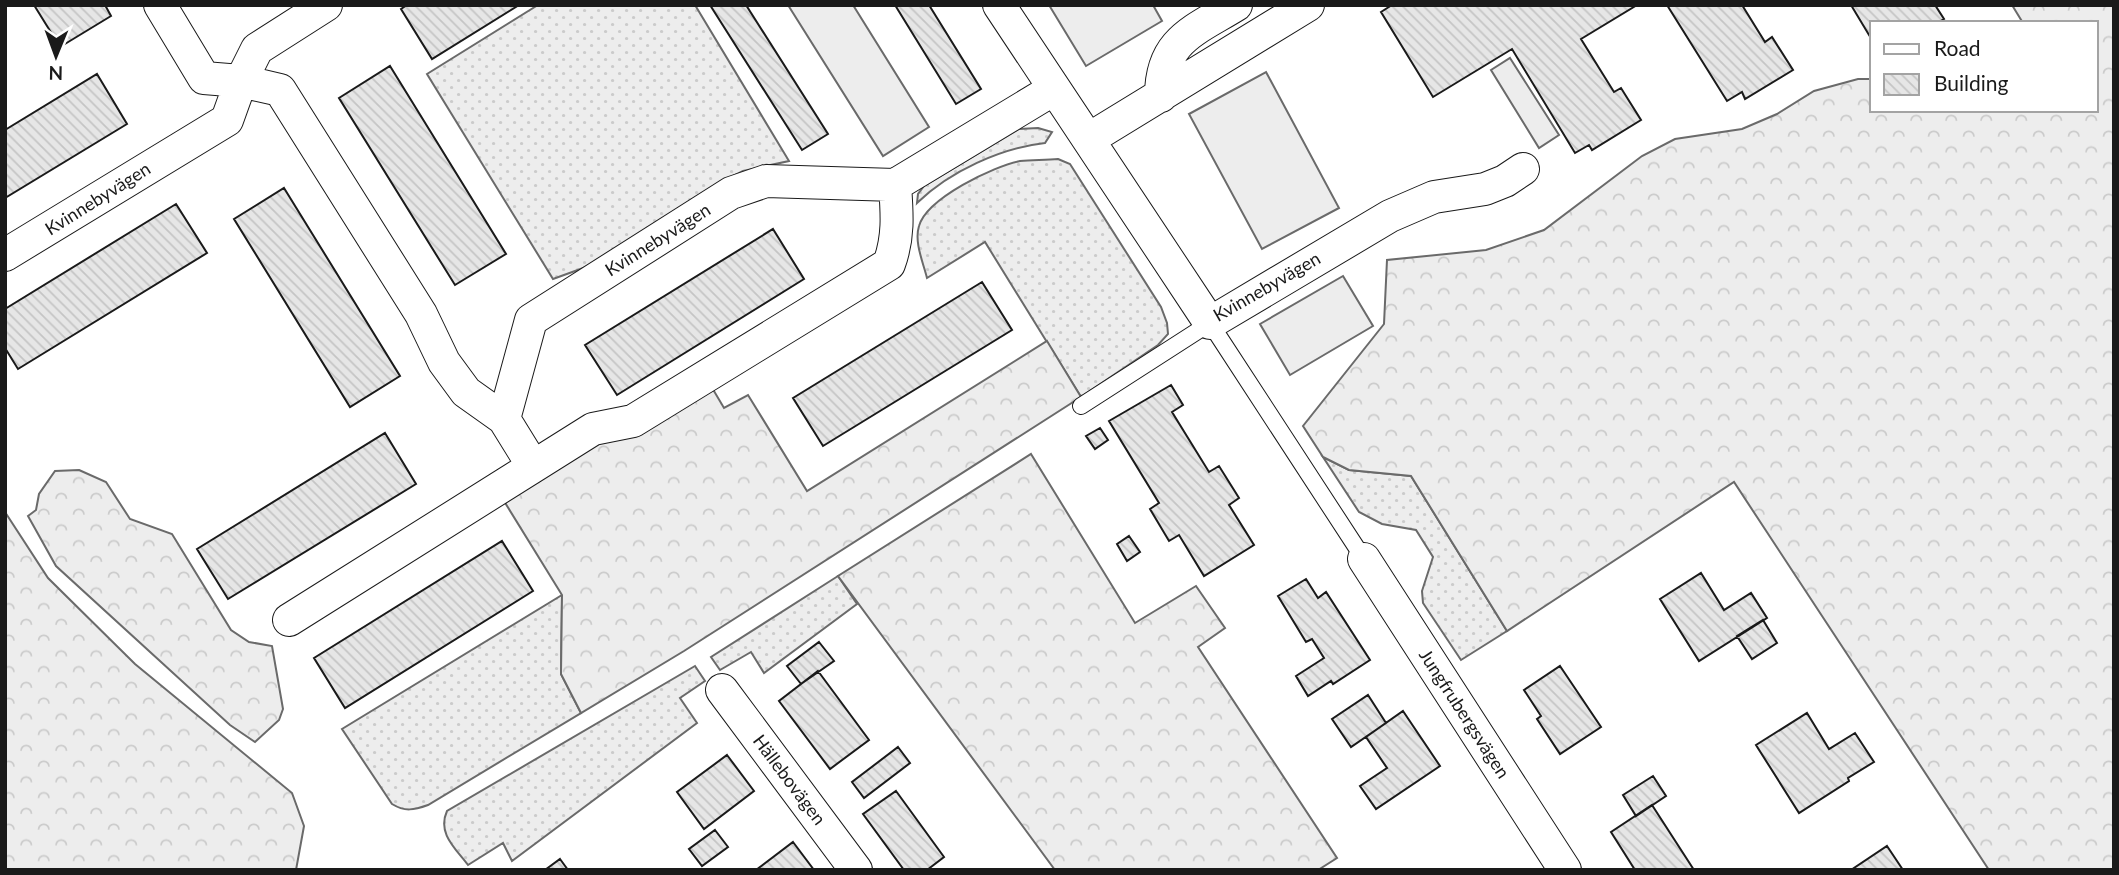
<svg xmlns="http://www.w3.org/2000/svg" width="2119" height="875" viewBox="0 0 2119 875" font-family="Lato,sans-serif">
  <style>
    .grass { fill: url(#grass-dots); stroke: #6a6a6a; stroke-width: 2 }
    .forest { fill: url(#forest-crowns); stroke: #6a6a6a; stroke-width: 2 }
    .pitch { fill: #ededed; stroke: #6a6a6a; stroke-width: 2 }
    .building { fill: url(#building-back-hatch); stroke: #1a1a1a; stroke-width: 2 }
    .lines { fill: none; stroke-linecap: round; stroke-linejoin: round }
    .lane-casing { stroke: #1a1a1a; stroke-width: 18 }
    .street-casing { stroke: #1a1a1a; stroke-width: 34 }
    .lane { stroke: #fff; stroke-width: 16 }
    .street { stroke: #fff; stroke-width: 32 }
    .labels { text-anchor: middle; stroke-width: 5; stroke-linejoin: round; paint-order: stroke }
    .street-label { font-size: 18px; fill: #1a1a1a; stroke: #fff }
  </style>
  <defs>
    <pattern id="grass-dots" width="8" height="8" patternUnits="userSpaceOnUse" patternTransform="scale(1.75)"><rect width="8" height="8" fill="#ededed"/><path d="M2 2h.1M6 6h.1" fill="none" stroke="#cbcbcb" stroke-width="1.8" stroke-linecap="round"/></pattern>
    <pattern id="forest-crowns" width="20" height="18" patternUnits="userSpaceOnUse" patternTransform="scale(1.75)"><rect width="20" height="18" fill="#ededed"/><path d="M2 6a3 3 0 1 1 6 0M12 15a3 3 0 1 1 6 0" fill="none" stroke="#cbcbcb"/></pattern>
    <pattern id="building-back-hatch" width="6" height="6" patternUnits="userSpaceOnUse" patternTransform="scale(1.75)"><rect width="6" height="6" fill="#e6e6e6"/><path d="M-1 5l2 2M0 0l6 6M5-1l2 2" fill="none" stroke="#c5c5c5"/></pattern>
  </defs>
  <rect width="100%" height="100%" fill="#fff"/>
  <path class="grass" d="M538 5H695L789 161 743 171 721 182 586 267 553 279 427 74Z
    M1038 128 1052 132 1045 143C1001 148 950 171 917 203L918 194 924 186 1019 129Z
    M1058 159 1070 164 1161 307 1167 323 1168 334 1158 345 1081 397 985 242 927 278C923 262 914 242 919 226 927 198 994 166 1020 161 1033 160 1046 160 1058 159Z
    M1323 457 1349 470 1411 476 1507 631 1461 660 1423 603 1422 591 1433 557 1416 530 1382 524 1359 512Z
    M838 576 857 604 764 673 751 652 720 670 711 657Z
    M562 595 561 674 581 713 428 805C414 810 405 812 392 804L342 729Z
    M695 666 705 681 680 698 697 723 512 861 503 843 468 865C455 848 437 833 447 811Z"/>
  <path class="forest" d="M2012 5H2114V870H1989L1734 482 1507 631 1411 476 1349 470 1323 457 1303 426 1384 324 1387 260 1486 250 1544 230 1642 156 1675 139 1742 129 1777 114 1814 91 1858 79H1872V110H2096V23H2023Z
    M1047 341 1081 397 684 651 581 713 561 674 562 595 504 501 601 440 711 386 724 408 748 395 807 491Z
    M1031 454 1135 623 1196 586 1225 628 1198 647 1337 858 1318 870H1055L838 576Z
    M79 470 106 482 130 519 172 534 231 630 249 642 272 646 283 709 279 720 255 742 230 725 56 566 28 516 36 510 39 494 55 471Z
    M5 512 48 578 135 664 292 793 304 826 296 870H5Z"/>
  <path class="pitch" d="M788 5H853L929 127 883 156Z
    M1049 5H1153L1162 21 1086 66Z
    M1510 58 1559 135 1539 148 1491 70Z
    M1266 72 1339 208 1262 249 1189 114Z
    M1343 276 1373 326 1290 375 1260 324Z"/>
  <path class="building" d="M34 5H105L111 16 60 47Z
    M407 5H519L432 59 401 9Z
    M710 5H746L828 134 802 150Z
    M895 5H929L981 89 956 104Z
    M1392 5H1637L1581 39 1614 92 1621 88 1641 120 1592 150 1589 145 1575 153 1512 49 1433 97 1381 12Z
    M1667 5H1742L1765 42 1772 37 1793 70 1745 99 1742 92 1727 101Z
    M1851 5H1935L1944 19 1937 23H1872V40Z
    M390 66 506 254 455 285 339 98Z
    M97 74 127 124 5 198V130Z
    M284 188 400 376 350 407 234 219Z
    M176 204 207 253 18 369 5 348V309Z
    M773 229 804 279 617 395 585 345Z
    M982 282 1012 330 823 446 793 398Z
    M1171 385 1183 405 1172 412 1209 472 1219 466 1239 498 1229 505 1254 545 1204 576 1179 535 1169 541 1150 509 1159 503 1109 421Z
    M1100 428 1108 440 1095 449 1086 436Z
    M385 433 416 484 228 599 197 549Z
    M1129 536 1140 552 1127 561 1117 544Z
    M502 541 533 591 345 708 314 658Z
    M1701 573 1724 610 1751 593 1767 618 1699 661 1660 599Z
    M1306 579 1318 598 1326 592 1370 660 1333 684 1331 681 1308 696 1296 676 1324 658 1312 639 1306 642 1278 596Z
    M1763 620 1777 643 1752 659 1737 636Z
    M819 642 834 661 801 684 787 666Z
    M1560 666 1601 727 1560 754 1537 719 1541 716 1524 690Z
    M818 671 869 740 830 769 779 701Z
    M1368 695 1386 723 1351 747 1332 719Z
    M1403 711 1440 766 1376 809 1360 786 1387 768 1366 737Z
    M1807 713 1829 749 1855 733 1874 762 1848 778 1849 781 1799 813 1756 745Z
    M898 747 910 763 864 798 852 782Z
    M727 755 754 791 704 829 677 792Z
    M1653 776 1666 796 1636 816 1623 795Z
    M896 791 944 857 927 870H904L863 814Z
    M1652 805 1694 870H1635L1611 832Z
    M715 830 728 847 702 866 689 849Z
    M793 842 814 870H756Z
    M1887 846 1903 870H1851Z
    M560 859 568 870H545Z"/>
  <g class="lines">
    <g class="lane-casing">
      <path id="lane" d="M1081 406 1210 323 1364 559"/>
    </g>
    <g class="street-casing">
      <path id="street" d="M160 5 204 78 241 81 280 90 421 314 444 362 466 392 504 419
        M999 5 1210 323 1390 216 1434 197 1485 189 1505 181 1523 169
        M1161 96C1161 40 1194 31 1236 5
        M1089 139 1308 5
        M5 255 227 120 241 81 257 49 326 5
        M533 466 504 419 531 320 731 193 766 181 895 185 1054 89
        M1364 559 1565 870
        M289 620 593 429 633 421 889 264C899 237 897 213 895 185
        M722 690 856 870"/>
    </g>
    <use href="#lane" class="lane"/>
    <use href="#street" class="street"/>
  </g>
  <g class="labels">
    <g class="street-label">
      <text transform="translate(98 199) rotate(-32)" y="6">Kvinnebyvägen</text>
      <text transform="translate(658 240) rotate(-32)" y="6">Kvinnebyvägen</text>
      <text transform="translate(1267 287) rotate(-30)" y="6">Kvinnebyvägen</text>
      <text transform="translate(1464 714) rotate(57)" y="6">Jungfrubergsvägen</text>
      <text transform="translate(789 780) rotate(53)" y="6">Hällebovägen</text>
    </g>
  </g>
  <rect width="2119" height="875" fill="none" stroke="#1a1a1a" stroke-width="14"/>
  <rect x="1870" y="21" width="228" height="91" fill="#ffffff" stroke="#a3a3a3" stroke-width="2"/>
  <rect x="1884" y="44" width="35" height="10" fill="#ffffff" stroke="#a3a3a3" stroke-width="2"/>
  <text x="1934" y="56" font-size="21" fill="#1a1a1a">Road</text>
  <rect x="1884" y="74" width="35" height="21" fill="url(#building-back-hatch)" stroke="#a3a3a3" stroke-width="2"/>
  <text x="1934" y="91" font-size="21" fill="#1a1a1a">Building</text>
  <g transform="translate(56 56) rotate(181)" stroke="#ffffff" stroke-width="5" paint-order="stroke">
  <path d="M0-5L12 26L0 18L-12 26Z" fill="#1a1a1a"/>
  <text y="-10" font-size="19" font-weight="bold" text-anchor="middle" fill="#1a1a1a">N</text>
  </g>
</svg>
